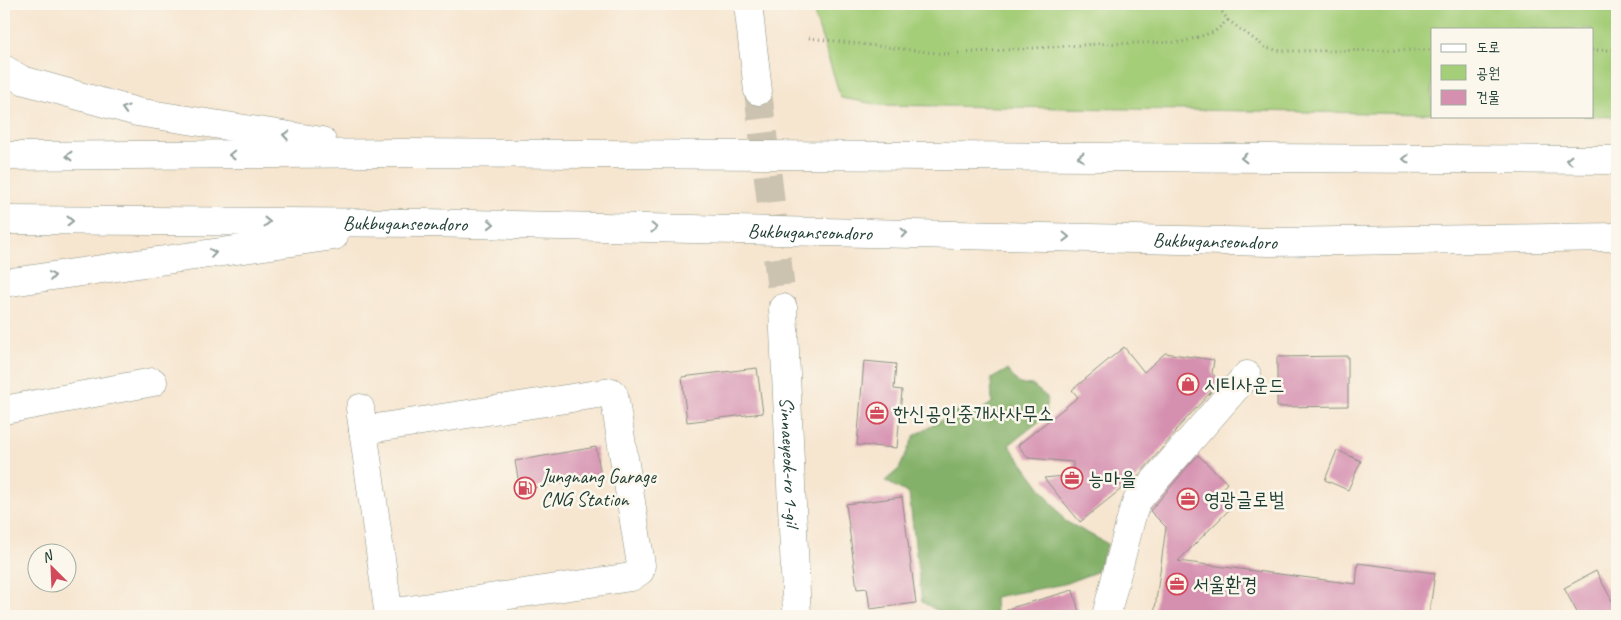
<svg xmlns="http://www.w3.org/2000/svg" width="1621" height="620" viewBox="0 0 1621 620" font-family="Caveat,'Poor Story',sans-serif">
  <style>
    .green { fill: #a5ce79; stroke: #628656 }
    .forest { fill: #84b169; stroke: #52774e }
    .building { fill: #d590b0 }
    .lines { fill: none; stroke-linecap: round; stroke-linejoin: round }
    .minor-tunnel { stroke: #cbc3b0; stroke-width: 28; stroke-dasharray: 28 14; stroke-linecap: butt }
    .minor-casing { stroke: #8a9182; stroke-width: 29 }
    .highway-casing { stroke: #8a9182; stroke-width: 29 }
    .path { stroke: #8a9182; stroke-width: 3; stroke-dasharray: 1 4; stroke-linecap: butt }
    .minor { stroke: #fff; stroke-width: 28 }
    .highway { stroke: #fff; stroke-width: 28 }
    .oneway { stroke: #8f9e9a }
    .labels { text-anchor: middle; stroke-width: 5; stroke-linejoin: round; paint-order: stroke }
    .street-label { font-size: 20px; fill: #1f3d34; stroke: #fbf7ec }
    .poi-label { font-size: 20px; fill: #1f3d34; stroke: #fbf7ec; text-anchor: start }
  </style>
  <rect width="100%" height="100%" fill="#fbf7ec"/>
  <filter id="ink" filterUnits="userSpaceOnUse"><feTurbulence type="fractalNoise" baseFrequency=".02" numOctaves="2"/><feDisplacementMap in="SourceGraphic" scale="10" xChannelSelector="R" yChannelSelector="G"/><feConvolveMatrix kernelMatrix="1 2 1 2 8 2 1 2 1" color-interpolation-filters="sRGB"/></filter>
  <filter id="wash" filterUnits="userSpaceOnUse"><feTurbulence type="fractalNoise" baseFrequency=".0096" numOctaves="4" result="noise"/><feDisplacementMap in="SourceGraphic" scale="20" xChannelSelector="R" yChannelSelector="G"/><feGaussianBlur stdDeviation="1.12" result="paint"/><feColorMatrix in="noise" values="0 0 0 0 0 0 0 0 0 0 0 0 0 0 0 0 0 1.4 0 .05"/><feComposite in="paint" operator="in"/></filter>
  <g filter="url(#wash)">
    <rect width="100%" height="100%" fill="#f6e5cf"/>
    <path class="green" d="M811 4H1617V117L1583 116H1592V29H1432V114L880 105 841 98Z"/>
    <path class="forest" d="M1007 370 1019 384 1032 385 1047 397 1046 416 1009 445 1065 521 1108 544 1096 572 1064 584 995 597 996 616H944V614L922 602 909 494 885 481 899 469 914 436 961 409 965 414 979 411 992 403 991 379Z"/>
    <g id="blocks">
      <path class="building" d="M1124 347 1144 372 1165 353 1214 360 1212 373 1220 382 1175 431 1176 432 1127 489 1125 486 1080 522 1044 478 1073 475V462L1028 458 1018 445 1078 397 1072 390Z
        M1348 356V406L1277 407V357Z
        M864 361 896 364 894 389 902 390 897 448 857 445Z
        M757 368 763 413 687 422 682 377Z
        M596 447 601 476 520 490 515 461Z
        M1337 450 1361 461 1348 490 1325 480Z
        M1198 455 1227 483 1218 493 1232 507 1178 561 1356 584 1358 563 1435 573 1429 616H1154L1166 527 1150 511Z
        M902 497 916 603 870 609 867 588 857 589 846 504Z
        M1596 571 1617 610V616H1579L1564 588Z
        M1073 590 1080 616H1008L1007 609Z"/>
    </g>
  </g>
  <g filter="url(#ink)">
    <use href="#blocks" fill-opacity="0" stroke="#8a9182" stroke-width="1"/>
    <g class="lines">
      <path class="minor-tunnel" d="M758 91 783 308"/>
      <g class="minor-casing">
        <g id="minor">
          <path d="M748 4 758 91"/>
          <path id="s1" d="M783 308 797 616"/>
          <path d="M360 408 389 616"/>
          <path d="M4 410 153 382"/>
          <path d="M363 430 611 392 614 395 641 565 640 571 631 577 389 613"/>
          <path d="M1106 616 1132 515 1137 501 1247 375"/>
        </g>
      </g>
      <g class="highway-casing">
        <g id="highway">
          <path d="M4 69 22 80 137 112 322 141"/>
          <path d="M4 156 403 153 1617 160"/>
          <path id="s2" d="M4 220 425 223 1271 242 1617 237"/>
          <path d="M4 283 334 236"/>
        </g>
      </g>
      <path class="path" d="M1216 4 1228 20 1266 48 1282 51 1432 50
        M809 38 945 54 1096 44 1182 42 1214 32 1228 20
        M1592 50H1617"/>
      <use href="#minor" class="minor"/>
      <use href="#highway" class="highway"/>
    </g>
    <defs><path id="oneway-chevron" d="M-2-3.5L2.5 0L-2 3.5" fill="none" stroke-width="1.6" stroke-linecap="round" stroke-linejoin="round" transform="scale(1.25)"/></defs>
    <g class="oneway">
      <use href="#oneway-chevron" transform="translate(125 109) rotate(-164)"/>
      <use href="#oneway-chevron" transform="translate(286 135) rotate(-171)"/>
      <use href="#oneway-chevron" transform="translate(232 155) rotate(179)"/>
      <use href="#oneway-chevron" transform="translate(69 156) rotate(-180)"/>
      <use href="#oneway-chevron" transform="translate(1081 157) rotate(-180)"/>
      <use href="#oneway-chevron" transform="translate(1244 158) rotate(-180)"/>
      <use href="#oneway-chevron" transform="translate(1406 159) rotate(-180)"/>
      <use href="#oneway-chevron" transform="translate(1569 160) rotate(-180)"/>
      <use href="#oneway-chevron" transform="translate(70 221)"/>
      <use href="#oneway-chevron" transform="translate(267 222)"/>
      <use href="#oneway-chevron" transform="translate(491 224) rotate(1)"/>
      <use href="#oneway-chevron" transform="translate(654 228) rotate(1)"/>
      <use href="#oneway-chevron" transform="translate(904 233) rotate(1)"/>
      <use href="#oneway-chevron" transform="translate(1066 237) rotate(1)"/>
      <use href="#oneway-chevron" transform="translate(213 253) rotate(-8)"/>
      <use href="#oneway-chevron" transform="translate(52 276) rotate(-8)"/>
    </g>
  </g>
  <defs>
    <g id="shop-ring" transform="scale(1.125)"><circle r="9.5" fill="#fbf7ec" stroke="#d1495b" stroke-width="1.5"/><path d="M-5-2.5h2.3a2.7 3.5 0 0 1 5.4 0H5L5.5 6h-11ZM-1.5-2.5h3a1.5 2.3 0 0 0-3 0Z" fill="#d1495b"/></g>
    <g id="office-ring" transform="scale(1.125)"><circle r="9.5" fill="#fbf7ec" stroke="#d1495b" stroke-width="1.5"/><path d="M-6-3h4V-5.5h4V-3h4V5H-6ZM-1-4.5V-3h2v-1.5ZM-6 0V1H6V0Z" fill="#d1495b"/></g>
    <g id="fuel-ring" transform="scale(1.125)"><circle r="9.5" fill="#fbf7ec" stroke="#d1495b" stroke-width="1.5"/><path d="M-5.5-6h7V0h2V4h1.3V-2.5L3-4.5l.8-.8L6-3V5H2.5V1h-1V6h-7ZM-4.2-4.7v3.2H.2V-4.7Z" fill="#d1495b"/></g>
  </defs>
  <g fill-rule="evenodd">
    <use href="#shop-ring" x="1188" y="384"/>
    <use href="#office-ring" x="877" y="413"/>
    <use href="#office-ring" x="1072" y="478"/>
    <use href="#fuel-ring" x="525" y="488"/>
    <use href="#office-ring" x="1188" y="499"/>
    <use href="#office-ring" x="1177" y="584"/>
  </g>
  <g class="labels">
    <g class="street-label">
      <text dy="7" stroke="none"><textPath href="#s2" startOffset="401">Bukbuganseondoro</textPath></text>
      <text dy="7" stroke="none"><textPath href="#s2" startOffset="806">Bukbuganseondoro</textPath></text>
      <text dy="7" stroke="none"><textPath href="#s2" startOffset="1211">Bukbuganseondoro</textPath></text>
      <text dy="7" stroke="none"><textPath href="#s1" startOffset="154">Sinnaeyeok-ro 1-gil</textPath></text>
    </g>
    <g class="poi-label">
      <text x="1204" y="391">시티사운드</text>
      <text x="893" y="420">한신공인중개사사무소</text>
      <text x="541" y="483">Jungnang Garage<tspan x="541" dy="23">CNG Station</tspan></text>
      <text x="1088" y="485">능마을</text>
      <text x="1204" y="506">영광글로벌</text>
      <text x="1193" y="591">서울환경</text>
    </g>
  </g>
  <rect width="1621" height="620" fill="none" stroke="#fbf7ec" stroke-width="20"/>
  <rect x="1431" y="28" width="162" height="90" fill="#fbf7ec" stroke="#a3ada2"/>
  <rect x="1441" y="44" width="25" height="8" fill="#ffffff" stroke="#a3ada2"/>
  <text x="1476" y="52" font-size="15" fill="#1f3d34">도로</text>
  <rect x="1441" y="65" width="25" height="15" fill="#a5ce79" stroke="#a3ada2"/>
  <text x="1476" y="78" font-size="15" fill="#1f3d34">공원</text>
  <rect x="1441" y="90" width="25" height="15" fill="#d590b0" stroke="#a3ada2"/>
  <text x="1476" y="102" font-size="15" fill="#1f3d34">건물</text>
  <g transform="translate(52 568) rotate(336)"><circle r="24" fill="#fbf7ec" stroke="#a3ada2"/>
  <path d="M0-4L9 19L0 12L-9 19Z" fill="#d1495b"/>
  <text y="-8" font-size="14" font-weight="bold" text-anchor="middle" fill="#1f3d34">N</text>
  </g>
</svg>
